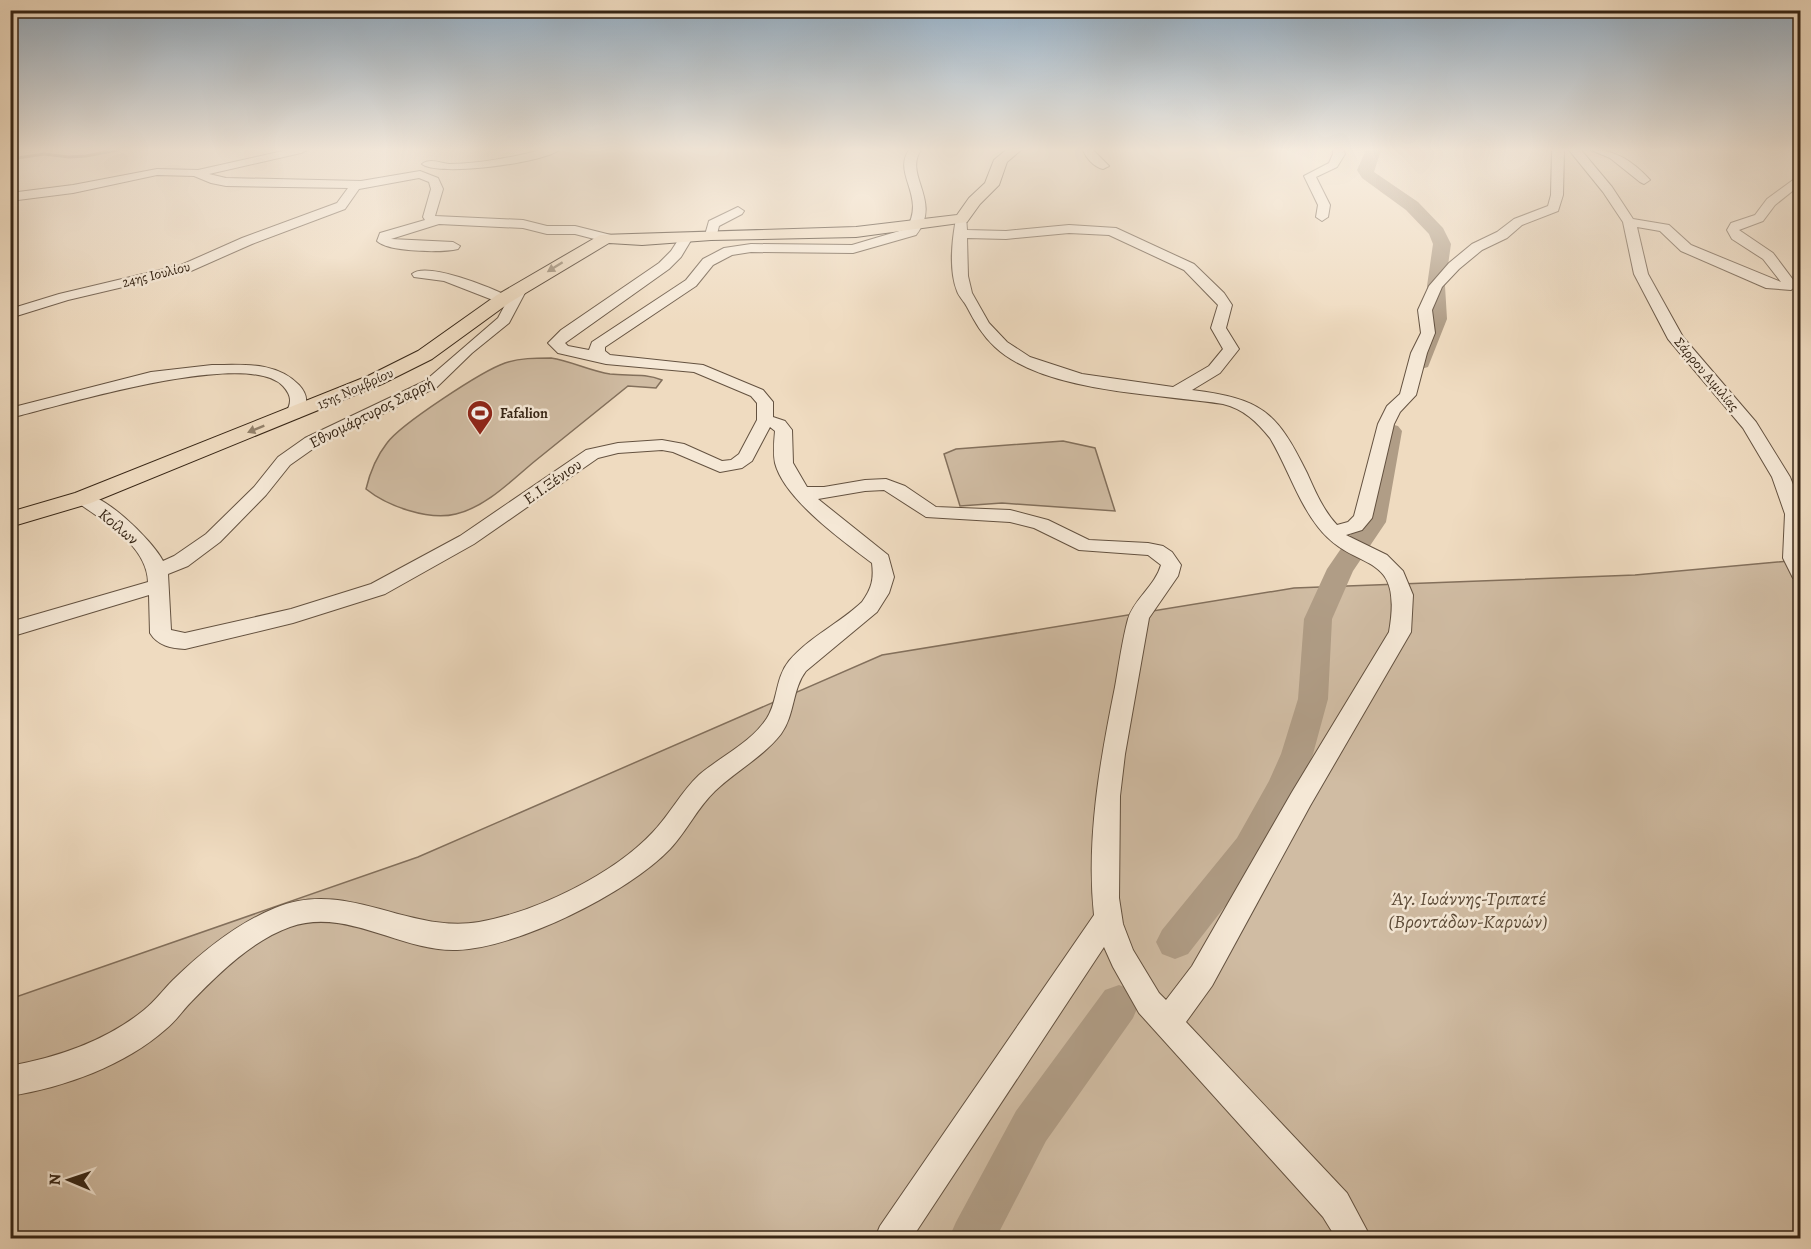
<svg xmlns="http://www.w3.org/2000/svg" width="1811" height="1249" viewBox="0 0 1811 1249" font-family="Alegreya,serif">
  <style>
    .green { fill: #d0bca3; stroke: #83705c; stroke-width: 1.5 }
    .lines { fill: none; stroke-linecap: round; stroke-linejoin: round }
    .stream { stroke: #7f6d59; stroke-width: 3 }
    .river { fill: #b09d86; fill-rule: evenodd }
    .minor-casing { stroke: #645240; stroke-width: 2 }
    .major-casing { stroke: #362515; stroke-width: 2 }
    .minor { fill: #f5e8d6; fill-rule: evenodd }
    .major { fill: #efdbc0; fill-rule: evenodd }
    .oneway { fill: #92806a }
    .labels { text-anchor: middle; stroke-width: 5; stroke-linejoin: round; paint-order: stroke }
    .far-street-label { font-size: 14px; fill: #362515; stroke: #f5e8d6 }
    .far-poi-label { font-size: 14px; font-weight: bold; fill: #362515; stroke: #f5e8d6; text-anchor: start }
    .street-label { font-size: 16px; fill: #362515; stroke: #f5e8d6 }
    .near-park-label { font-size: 20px; font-style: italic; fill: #5c4b38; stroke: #f5e8d6 }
  </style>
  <rect width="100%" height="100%" fill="#efdbc0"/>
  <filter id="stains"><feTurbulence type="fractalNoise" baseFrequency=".00333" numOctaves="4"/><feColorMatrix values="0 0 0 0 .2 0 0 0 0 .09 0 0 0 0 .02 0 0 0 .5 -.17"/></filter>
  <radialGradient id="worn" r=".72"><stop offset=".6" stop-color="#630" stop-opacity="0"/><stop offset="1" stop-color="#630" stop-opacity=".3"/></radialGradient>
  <path class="green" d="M551 358C571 361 590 371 610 374 628 376 645 373 662 380L656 388 628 386C597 411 566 436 535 461 512 480 486 507 456 514 429 521 387 506 366 489 370 472 376 457 387 443 401 424 482 371 505 363 520 358 535 358 551 358Z
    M1063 441 1095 448 1115 511 1002 503 960 506 944 454 956 449Z
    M1800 560V1238H11L10 999 418 857 882 655 1294 588 1635 575Z"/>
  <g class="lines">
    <path class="stream" d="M10 159 44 154 69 157 86 156 117 150"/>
    <path class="river" d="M1366 150H1381L1374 172 1418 202 1443 228 1451 244 1445 286 1447 319 1428 367 1421 369 1414 367 1410 363 1427 319V286L1433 244 1429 234 1406 210 1362 178 1357 170Z
      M1390 424 1398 426 1402 431 1386 522 1353 571 1332 619 1328 699 1313 754 1301 785 1261 860 1188 954 1175 959 1162 954 1156 942 1162 930 1237 838 1269 781 1281 754 1298 699 1304 619 1327 569 1360 521 1378 431 1382 426Z
      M1119 985 1133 990 1139 1004 1133 1018 1046 1141 996 1238H949L956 1222 1016 1111 1105 990Z"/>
    <g class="minor-casing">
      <path id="minor" d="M287 150H307L301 153 209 174 226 178 361 181 420 171 438 178 443 189 435 216 523 220 547 226H575L611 235 612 238 606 242 575 234H547L523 228 439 224 391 239 453 242 460 246 458 249C442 253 388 252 377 241L380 233 425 220 423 217 431 189 429 182 419 178 359 189 345 209 252 244 191 271 68 300 10 318V309L59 294 181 265 242 238 337 203 348 188 226 186 211 183 194 176 157 175 73 193 10 201V193L73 185 157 169 198 170Z
        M541 150H559C543 163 438 177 422 164 430 158 440 163 449 164 475 164 516 157 541 150Z
        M909 150H921C903 175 943 201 916 235L853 253 751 252 732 255 713 265 696 286 605 347V351L610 355 703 365 763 390 773 402V417L785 421 792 430 793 463 807 487H824L865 480 886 479 905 486 936 507 1010 510 1048 520 1089 540 1148 543 1163 546 1172 552 1181 565 1178 576 1149 618 1125 754 1120 796 1119 898 1123 924 1133 950 1159 993 1166 1000 1192 966 1292 792 1389 632C1404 547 1355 575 1318 527 1297 500 1287 466 1270 438 1257 422 1244 409 1223 404 1160 394 1044 393 995 347 982 335 975 322 967 307 964 301 959 297 957 291 949 271 952 240 956 219L962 215 966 216 967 230 1006 231 1069 225 1116 228 1194 264 1224 293 1232 305 1226 328 1239 349 1220 373 1192 390C1261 399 1276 410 1307 473 1315 491 1323 510 1337 525L1348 522 1354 516 1378 424 1387 406 1400 394 1411 353 1421 333 1418 310 1429 286 1449 263 1472 244 1497 232 1514 219 1548 206 1551 195 1552 150H1564L1563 195 1558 211 1522 225 1507 238 1482 250 1459 269 1442 287 1432 310 1435 333 1427 353 1416 395 1400 412 1394 424 1372 518 1362 530 1346 535 1387 555 1403 571 1413 595 1411 632 1310 806 1212 986 1186 1022 1347 1193 1371 1238H1336L1323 1217 1139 1013 1113 967 1104 947 912 1238H875L880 1226 1094 915C1086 839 1100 761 1115 687 1119 665 1122 641 1128 619 1134 599 1155 586 1161 565L1148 555 1079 550 1034 528 1010 522 926 517 884 490 865 491 818 499 888 555 894 577 889 593 877 612 806 671C792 689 795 715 781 734 763 757 736 771 715 791 697 808 687 831 670 849 628 893 517 948 457 950 400 952 347 907 290 927 253 940 219 973 192 1001 183 1010 176 1021 166 1029 124 1066 65 1087 10 1096V1066C58 1057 106 1041 144 1010 155 1001 163 990 173 980 203 951 236 924 275 908 347 878 407 934 479 922 536 912 613 875 653 832 670 814 681 792 699 775 721 756 751 743 767 718 778 701 775 678 789 661 809 637 840 623 862 602 872 588 874 579 872 563 843 541 784 499 775 463 773 453 774 442 775 431L770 427 752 461 742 468 720 472 673 452 662 450 618 453 598 458 474 544 385 594 293 623 185 649C171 648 158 646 150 633L149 595 10 637V622L148 582C147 545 103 521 77 502L74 498 77 494C100 488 153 541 163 561L174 556 206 534 254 487 278 457 305 438 425 381 498 318 506 303 498 302 444 281 414 277 412 274C426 261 493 288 509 297L515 286H525L527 289 509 323 472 353 437 387 317 446 290 465 266 495 220 542 188 566 168 574 171 630 185 633 291 609 371 584 460 536 586 450 618 443 662 440 684 444 722 461 731 460 739 454 757 420V403L751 396 694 372 606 364 558 353 548 343 561 330 659 263 671 251 682 234 687 233 693 237 681 257 669 269 565 343 568 346 589 350 592 342 686 280 703 259 724 248 751 244 852 245 906 229C927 197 892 174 909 150ZM1069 233 1109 235 1184 270 1218 305 1211 328 1223 349 1209 366 1173 387 1082 374 1030 357 1007 342 989 323 972 293 968 276 967 238 1006 239Z
        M1083 150H1093L1109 166 1103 169C1094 167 1086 158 1083 150Z
        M1333 150H1343L1345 154 1337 167 1316 177 1330 205 1328 217 1322 221 1316 217 1318 205 1304 176 1329 163 1333 154Z
        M1569 150H1581L1612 187 1633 219 1669 225 1691 245 1781 282 1763 259 1732 239 1727 230 1731 223 1755 215 1767 199 1793 180 1800 179V185L1775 205 1763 221 1739 230 1773 253 1797 285 1791 290 1766 288 1681 251 1660 231 1637 227 1648 274 1683 337 1756 422 1790 477 1800 502V580L1793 578 1783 558 1785 514 1772 477 1743 428 1668 339 1634 274 1623 222 1603 192Z
        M1591 150C1615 149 1634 162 1650 180L1644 184 1640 182 1610 158Z
        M738 207 744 211 742 214 719 226 716 238H706L705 235 709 221Z
        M212 365C243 365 276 361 299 385 310 397 307 406 299 418H287L285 414C292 403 292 396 283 386 247 348 60 406 10 418V408L151 372Z"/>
    </g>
    <g class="major-casing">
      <path id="major" d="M1006 150H1021L1007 162 999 185 980 204 967 222 856 237 711 240 642 245 609 243 509 303 432 359 382 384 91 503 10 527V512L75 493 368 376 418 351 497 295 600 235 856 227 957 215 969 198 985 183 994 160Z"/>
    </g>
    <use href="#minor" class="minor"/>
    <use href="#major" class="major"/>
  </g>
  <defs><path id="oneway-solid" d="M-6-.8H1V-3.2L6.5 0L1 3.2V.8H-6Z" transform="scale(1.5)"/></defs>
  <g class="oneway">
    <use href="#oneway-solid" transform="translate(555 267) rotate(148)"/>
    <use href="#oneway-solid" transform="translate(256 429) rotate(158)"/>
  </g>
  <linearGradient id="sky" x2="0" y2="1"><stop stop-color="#91abc1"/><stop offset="0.46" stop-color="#f8efe3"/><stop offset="1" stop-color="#f8efe3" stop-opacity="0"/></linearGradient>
  <rect width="1811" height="325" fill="url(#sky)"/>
  <defs>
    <g id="stadium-pin" transform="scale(1.35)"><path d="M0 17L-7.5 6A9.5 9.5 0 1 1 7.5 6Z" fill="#8f2418" stroke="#f5e8d6"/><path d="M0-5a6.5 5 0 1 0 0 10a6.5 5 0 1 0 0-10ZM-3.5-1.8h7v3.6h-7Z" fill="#fff"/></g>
  </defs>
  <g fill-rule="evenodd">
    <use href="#stadium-pin" x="480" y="413"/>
  </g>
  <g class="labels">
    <g class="far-street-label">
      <text transform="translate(156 274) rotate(-14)" y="5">24ης Ιουλίου</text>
      <text transform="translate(1707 374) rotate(50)" y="5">Σάρρου Αιμιλίας</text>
      <text transform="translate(355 388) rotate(-24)" y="5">15ης Νομβρίου</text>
    </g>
    <g class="far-poi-label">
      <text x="500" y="418">Fafalion</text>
    </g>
    <g class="street-label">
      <text transform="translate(371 412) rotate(-27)" y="6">Εθνομάρτυρος Σαρρή</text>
      <text transform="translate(552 481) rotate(-35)" y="6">Ε.Ι.Ξένιου</text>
      <text transform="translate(119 526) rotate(40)" y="6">Κοίλων</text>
    </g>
    <g class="near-park-label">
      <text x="1468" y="905">Άγ. Ιωάννης-Τριπατέ<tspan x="1468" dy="23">(Βροντάδων-Καρυών)</tspan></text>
    </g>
  </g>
  <rect width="1811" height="1249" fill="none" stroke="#efdbc0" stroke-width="36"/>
  <rect x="12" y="12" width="1787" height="1225" fill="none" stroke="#362515" stroke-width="3"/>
  <rect x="18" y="18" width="1775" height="1213" fill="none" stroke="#362515" stroke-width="1.5"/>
  <g transform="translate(69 1180) rotate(272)" stroke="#f5e8d6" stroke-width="4.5" paint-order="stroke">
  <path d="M0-4.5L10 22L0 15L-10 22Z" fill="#362515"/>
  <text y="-9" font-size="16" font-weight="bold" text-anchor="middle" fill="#362515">N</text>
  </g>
  <rect width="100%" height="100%" filter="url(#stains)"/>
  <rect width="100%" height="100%" fill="url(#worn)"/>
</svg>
